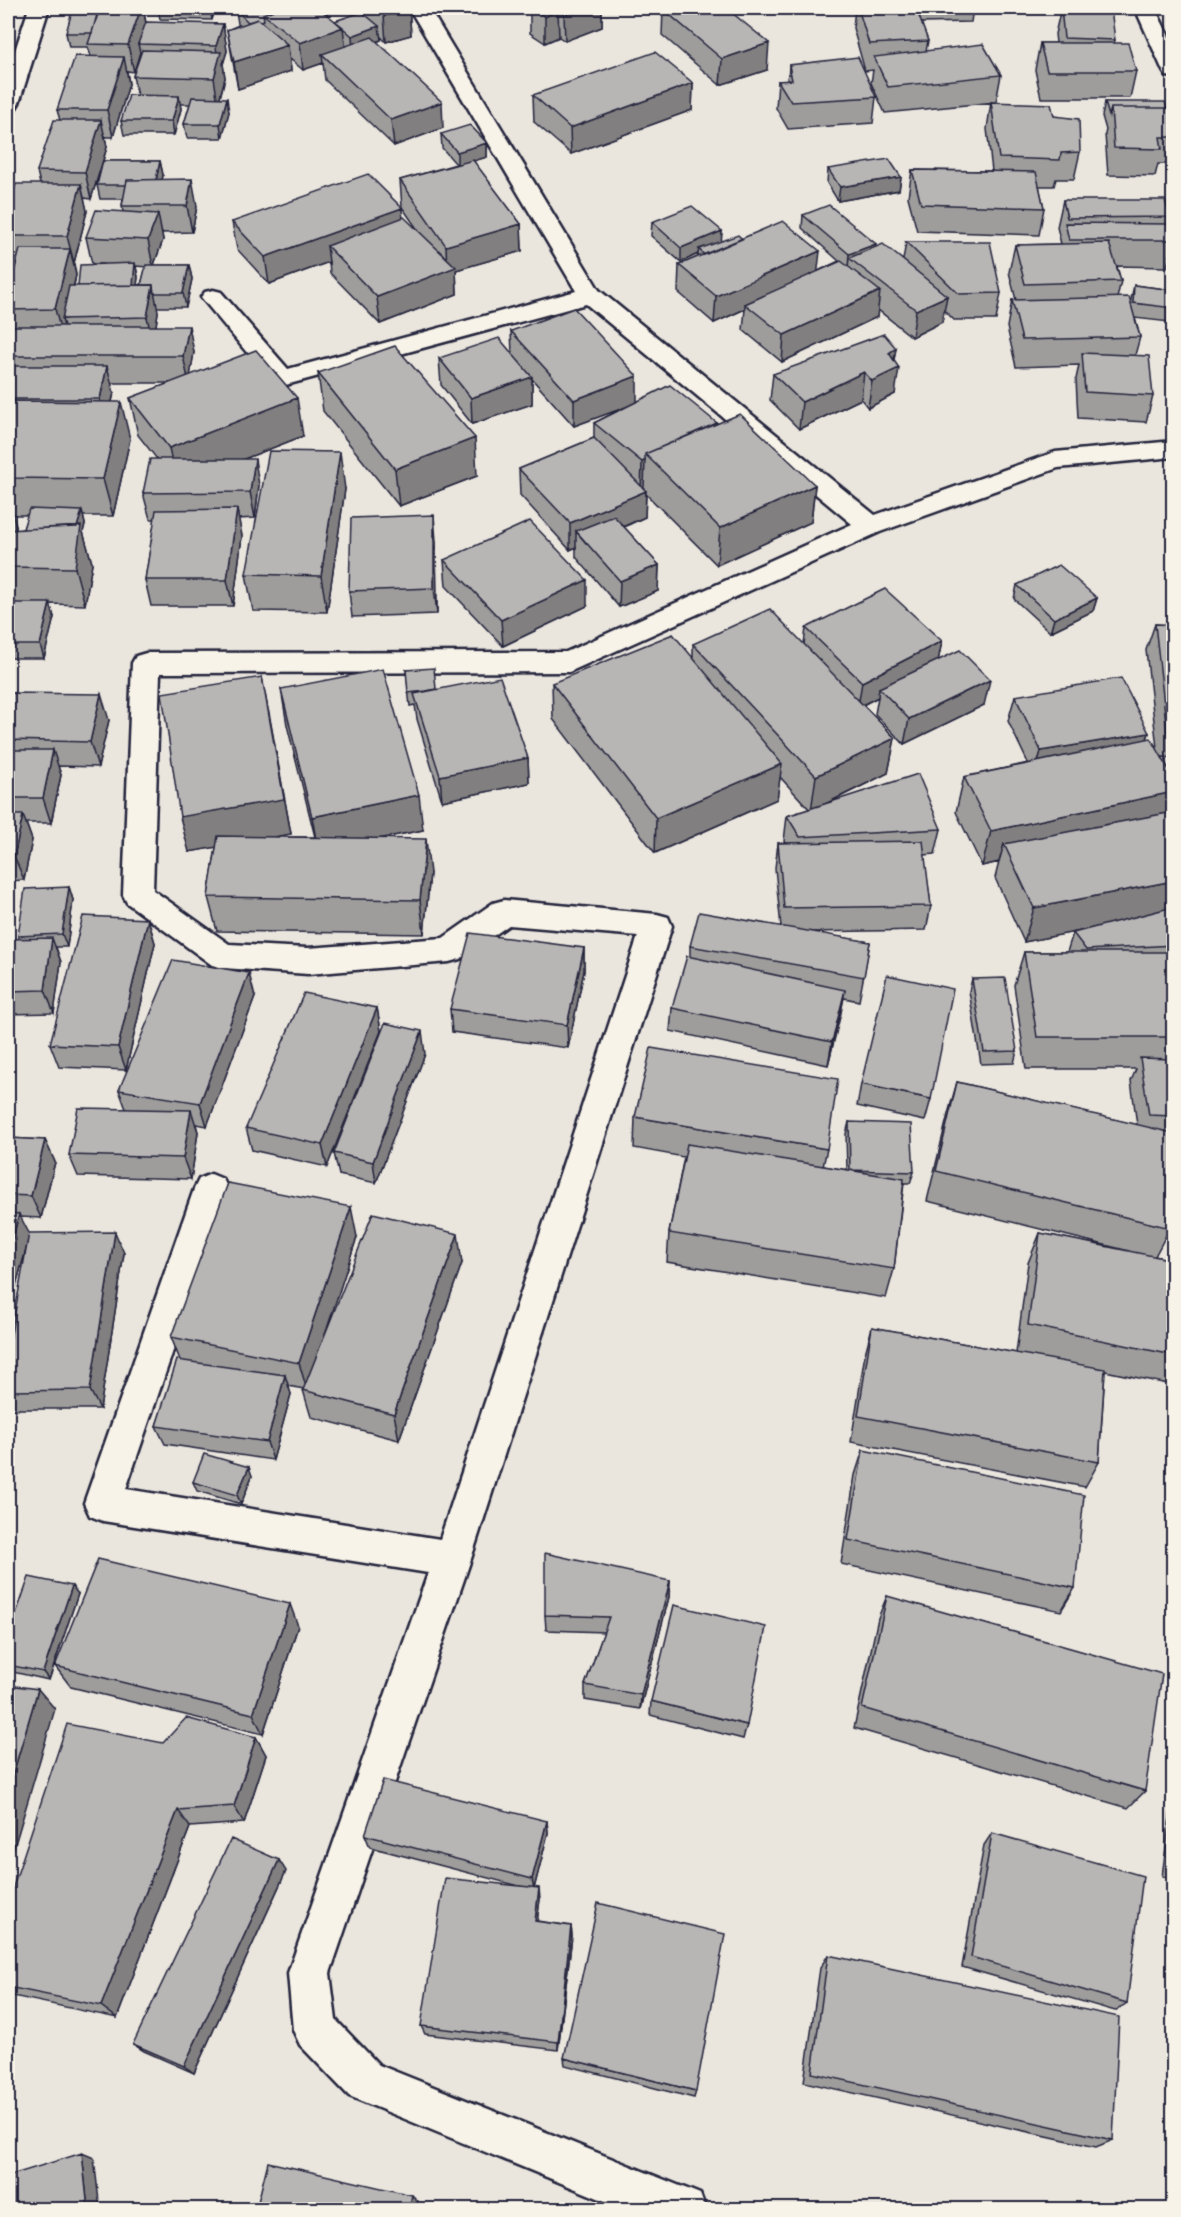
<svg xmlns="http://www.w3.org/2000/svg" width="1181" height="2217" viewBox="0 0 1181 2217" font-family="'Balsamiq Sans',sans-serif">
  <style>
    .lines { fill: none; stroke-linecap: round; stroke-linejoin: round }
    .street-casing { stroke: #22223b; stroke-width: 5 }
    .secondary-casing { stroke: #22223b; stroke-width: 5 }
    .street { fill: #f7f3e8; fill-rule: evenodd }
    .secondary { fill: #f7f3e8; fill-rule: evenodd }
    .wall { fill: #9e9d9c; stroke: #22223b; stroke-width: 1.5; fill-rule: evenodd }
    .shaded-wall { fill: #817f7f; stroke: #22223b; stroke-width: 1.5 }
    .building { fill: #b8b6b5; stroke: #22223b; stroke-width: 1.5 }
  </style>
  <rect width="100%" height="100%" fill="#eae6de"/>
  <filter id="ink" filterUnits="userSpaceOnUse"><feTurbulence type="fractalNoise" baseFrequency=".0167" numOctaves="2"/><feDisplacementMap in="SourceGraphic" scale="12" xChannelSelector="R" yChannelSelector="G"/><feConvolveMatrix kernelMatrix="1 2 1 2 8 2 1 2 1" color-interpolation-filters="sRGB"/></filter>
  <g filter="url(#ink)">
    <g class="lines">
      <g class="street-casing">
        <path id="street" d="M29 8H49L19 103 16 108 8 110V72Z
          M409 8H429L599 290 875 515 1055 452 1174 441V457L1058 468 880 532 569 672 160 673 153 890 229 944 308 948 443 938 493 903 504 900 657 914 668 917 672 926 471 1559 330 1973 336 2020 379 2065 700 2194 706 2210H627L349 2096 300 2045 293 2030 288 1973 428 1573 103 1521 90 1516 84 1503 194 1189 199 1179 211 1174 223 1179 228 1189 126 1489 440 1539 638 936 509 925 460 959 449 962 308 974 223 968 212 965 127 903 123 895 132 663 136 656 146 653 566 652 852 524 586 304 282 386 273 384 205 302 201 297 205 292 213 290 221 292 288 369 576 291Z"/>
      </g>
      <g class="secondary-casing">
        <path id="secondary" d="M1135 8H1155L1174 47V77L1166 76 1163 71Z"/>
      </g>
      <use href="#street" class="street"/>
      <use href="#secondary" class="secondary"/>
    </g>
    <path class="wall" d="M100 8H154L152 12H144L146 23 223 24 227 51 223 64 225 78 220 98 229 112 222 138H187L184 124 190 104H180L181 109 174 135H124L121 121 137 95 133 76 140 54V52L134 72 127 71 129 84 113 137H105L107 147 103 161H160L163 175 162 180 197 206 192 232 162 233 163 240 154 265H189L192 279 186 307H157L158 312 156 326 194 352 190 375 303 436 244 459 259 485 255 518 238 519 242 536 233 606H151L145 580 155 519H150L143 493 157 459 138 435 130 398 170 383H111L114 393 112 402 130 439 113 516H83L85 524 83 532 92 563 85 605 50 604 54 617 44 658H8V296L16 263 8 262V212L40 184 37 171 60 120 57 110 91 57 88 47H69L66 33 98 13ZM102 164 97 185 100 199H123L122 206 123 212 86 237 92 264H103L78 286H74L76 275 74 263 87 211 84 198 91 199ZM136 266 146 267 141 285H137L138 277ZM13 515H28L23 529 16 530V526Z
      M158 8H215L212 20 160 19Z
      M354 8H409L411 35 386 42 380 36 381 40 376 42 443 128 394 146 325 80 323 63 303 70 290 59 291 71 238 89 227 30 239 25 238 24 236 10 335 21 359 13Z
      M530 8H602V27L565 41 559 37 545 43 530 33Z
      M855 8H916L919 15 917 8H973L971 22 921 23 928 41 926 51 1001 75 996 102 885 113 871 83 873 70 865 71 853 28Z
      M1061 8 1115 40 1114 43 1136 71 1130 98H1041L1035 70 1040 43H1056L1055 34Z
      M663 9 767 70 720 85 662 35Z
      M789 65 876 97 873 123 788 129 776 108 778 81H788Z
      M693 83 692 110 571 154 534 122 533 95Z
      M991 102 1054 116 1080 152 1074 179H1056L1054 186H1039L1044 208 1039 235 917 231 908 197 912 170 992 171 987 129Z
      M1105 102 1173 108V164H1158L1155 176 1108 175 1105 134 1106 130 1102 116Z
      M441 134 487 143V157L473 161 521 224 522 251 456 270 457 294 380 324 330 273 329 262 269 284 237 249 232 222 403 218 420 233 402 207 400 180 456 164 442 148Z
      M828 169 901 177 899 190 838 201 827 183Z
      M1063 200 1170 217 1168 224 1173 235V244L1167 267 1117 266 1121 281 1117 298 1130 304 1134 285 1173 290V311L1170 322 1135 318 1140 337 1135 355 1153 396 1146 422 1078 418 1076 379 1079 365 1016 367 1007 327 1012 300H1016L1009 272 1015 245 1061 244 1057 227Z
      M803 215 876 244 875 247 903 260 906 242 1001 293 996 320H954L944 310 942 322 912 337 878 310 877 317 782 362 743 330 745 309 714 323 678 292 679 265 698 257V254L681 262 651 236 652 222 722 231 721 241 742 239 818 271 839 261 802 228Z
      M511 331 637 401 717 423 815 485 811 522 717 565 646 494 645 517 624 527 659 565 658 591 619 607 576 557V547L570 550 520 495 519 469 594 438V423L625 407 574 426 532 379V404L472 424 441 385 439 358 512 354Z
      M896 348 894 360 895 394 868 408 861 399 799 429 770 400 773 374Z
      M318 373 477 476 399 506 323 411Z
      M345 489 327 612 253 611 246 574Z
      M436 541 437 614 352 617 349 591Z
      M444 560 587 606 503 646 446 586Z
      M1017 585 1097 598 1093 611 1050 632 1014 599Z
      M1155 624 1173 625V758L1162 757 1171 773 1173 766V1206L1170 1228 1155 1256 1173 1260V1385L1105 1371 1099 1462 1085 1487 851 1442 865 1354 872 1327 1016 1353 1028 1263 1040 1233 1129 1251 927 1201 948 1114 957 1082 1137 1125 1131 1081 1136 1069H1026L1014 985 1024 952H1067L1073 933 1079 931 1024 942 995 878 999 862 982 866 956 812 964 777 1028 763 1008 721 1015 696 1149 733 1147 739 1157 748 1146 650Z
      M806 628 942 641 938 660 984 705 904 744 875 714 878 697 863 705 895 738 888 773 828 803 941 829 935 854 924 855 931 906 926 930 809 932 870 942 859 1001 844 998 828 1065 670 1031 672 1008 690 957V946L781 927 775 868 778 843H786L784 841 787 816 809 809 780 777 777 799 655 853 553 719 552 683 693 657V644H804Z
      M406 670 436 689 528 758 529 783 442 801 417 719 415 705 410 706Z
      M281 689 423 830 383 838 430 873 424 934 217 931 208 897 216 847 189 852 269 713 291 834 275 837H315L287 725Z
      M8 693 109 720 98 767 58 766 61 775 51 823H26L32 840 24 880 8 881Z
      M69 887 73 900 67 947H56L61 962 54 1013 8 1014V939H19L18 936Z
      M148 919 155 943 126 1070 59 1067 50 1044Z
      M584 948V971L568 1048 452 1032 450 1009Z
      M972 979 1017 1051 1014 1063 981 1064 969 991Z
      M255 997 207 1126 196 1124 198 1132 191 1179 78 1176 69 1155 126 1109 119 1090Z
      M377 1008 381 1031 327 1167 252 1150 246 1128Z
      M425 1054 376 1183 339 1175 334 1153Z
      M861 1084 931 1099 925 1121 857 1106Z
      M635 1117 827 1149 823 1166 847 1170 846 1134 849 1122 914 1172 910 1183H904L894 1269 886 1298 667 1262 669 1233 684 1157 634 1148Z
      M8 1138 45 1140 55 1162 41 1218 20 1217 29 1234 124 1253 100 1409H12L8 1403V1351L28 1242 11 1303H8Z
      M357 1237 323 1339 462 1263 399 1440 311 1417 303 1390 304 1389 288 1386 291 1394 273 1460 165 1444 156 1426 180 1360 171 1337Z
      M863 1450 1075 1588 1061 1611 841 1564 855 1475Z
      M252 1476 241 1504 197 1491 193 1482Z
      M670 1581 669 1597 640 1709 585 1700V1685L604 1632 546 1630 545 1615Z
      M78 1594 49 1680 8 1671V1637Z
      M887 1596 1145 1791 1128 1808 854 1728 878 1618Z
      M298 1626 263 1734 71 1687 55 1666Z
      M651 1701 747 1725 743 1739 650 1715Z
      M256 1737 266 1755 244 1823 190 1827 117 2018 8 1995V1902L163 1743Z
      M1173 1795V1879L1162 1876Z
      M547 1821 548 1833 534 1888 540 1899 537 1921 571 1926 572 1936 558 2050 425 2034 421 2026 523 1887 370 1847 365 1835Z
      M992 1833 1127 2003 1115 2011 962 1967 984 1845Z
      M286 1871 194 2073 144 2051 133 2044Z
      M828 1955 1113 2140 1096 2147 804 2082 820 1968Z
      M564 2058 696 2091 694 2098 565 2065Z"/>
    <path class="shaded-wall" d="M141 8H143L147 29 138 44 140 52 134 72 128 45Z
      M210 8H215L212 20Z
      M409 8 411 35 386 42 384 16Z
      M584 8H602V27L565 41 564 15Z
      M558 10 559 37 545 43V17Z
      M223 24 227 51 223 64 225 78 218 104 214 78 218 62 216 46Z
      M379 26 381 40 353 50 352 36Z
      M343 27 346 54H322L323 63 303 70 300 43Z
      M769 43 767 70 720 85 722 59Z
      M288 45 291 71 238 89 234 62Z
      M124 57 129 84 113 137 107 110Z
      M693 83 692 110 571 154 570 128Z
      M179 96 181 109 174 135 172 121Z
      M227 98 229 112 222 138 220 124Z
      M442 102 443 128 394 146 391 120Z
      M101 120 107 147 91 199 85 172Z
      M487 143V157L457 166V152Z
      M160 161 163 175 158 199 155 185Z
      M901 177 899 190 838 201 840 187Z
      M192 179 197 206 192 232 187 206Z
      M81 184 87 211 74 263 67 236Z
      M402 208 404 235 327 246 329 262 269 284 265 257Z
      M158 214 163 240 153 267 148 240Z
      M521 224 522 251 456 270 457 294 380 324 377 297 447 270 446 246Z
      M722 231 721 245 699 249 698 254 681 262V248Z
      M876 244 874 258H849L848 268 849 254Z
      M70 249 76 275 66 319H62L64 326 62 336 55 309Z
      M820 251 817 277 745 304V309L714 323 716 296Z
      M135 263 138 277 135 301 132 287Z
      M189 265 192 279 186 307 183 293Z
      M153 285 158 312 153 344 147 317Z
      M880 291 877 317 782 362 784 335Z
      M947 296 942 322 912 337 916 310Z
      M189 326 194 352 189 383 183 356Z
      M896 348 892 371 899 368 895 394 868 408 872 381 889 353Z
      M107 366 114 393 106 425 100 399Z
      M864 372 861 399 799 429 802 402Z
      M637 376V403L574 426V400Z
      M532 377V404L472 424 471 398Z
      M297 398 303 436 177 485 169 448Z
      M121 402 130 439 113 516 103 479Z
      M475 438 477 476 399 506 395 469Z
      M340 452 345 489 327 612 321 576Z
      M255 459 259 485 255 518 250 492Z
      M645 460 644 487 641 489 642 462Z
      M815 485 811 522 717 565 720 528Z
      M646 491 645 517 586 543 576 531V547L570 550V523Z
      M8 498 16 526 12 567 8 555Z
      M237 509 242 536 233 606 227 580Z
      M82 511 85 524 83 532 92 563 85 605 75 568 74 536Z
      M434 515 436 541 437 614 434 588Z
      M659 565 658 591 619 607 620 581Z
      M587 580V606L503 646 501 620Z
      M1097 598 1093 611 1050 632 1054 619Z
      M50 603 54 617 44 658 40 645Z
      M942 641 937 667 879 688 878 697 858 707 862 682Z
      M262 677 291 834 189 852 180 817Z
      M990 680 984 705 904 744 909 719Z
      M101 694 109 720 98 767 90 742Z
      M1149 733 1140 758 1034 777 1041 751Z
      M895 738 888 773 811 811 816 776Z
      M53 750 61 775 51 823 43 798Z
      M528 758 529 783 442 801 440 776Z
      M782 764 777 799 655 853 656 818Z
      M1173 792V812L1168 826 1004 844 999 862 982 866 991 831Z
      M419 795 423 830 318 851 312 817Z
      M23 815 32 840 24 880 14 856Z
      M426 839 430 873 424 934 420 900Z
      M1173 881V913L1024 942 1034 908Z
      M8 887 11 897 8 912Z
      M69 887 73 900 67 947 62 934Z
      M148 919 155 943 126 1070 118 1047Z
      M52 938 61 962 54 1013 45 990Z
      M584 948V971L568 1048 567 1025Z
      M249 973 255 997 207 1126 200 1103Z
      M845 990 841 1013 828 1065 832 1042Z
      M377 1008 381 1031 327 1167 322 1145Z
      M422 1031 425 1054 376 1183 373 1162Z
      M191 1110 198 1132 191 1179 183 1158Z
      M45 1140 55 1162 41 1218 31 1196Z
      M351 1207 357 1237 307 1390 299 1363Z
      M19 1214 30 1235 11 1303 8 1296V1256Z
      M115 1232 124 1253 100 1409 90 1390Z
      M458 1234 462 1263 399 1440 394 1414Z
      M285 1375 291 1394 273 1460 267 1442Z
      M249 1467 252 1476 241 1504 237 1495Z
      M670 1581 669 1597 640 1709 641 1695Z
      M72 1586 78 1594 49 1680 43 1672Z
      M290 1604 298 1626 263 1734 253 1714Z
      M38 1689 55 1709 8 1868V1791Z
      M256 1737 266 1755 244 1823 234 1806Z
      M178 1810 190 1827 117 2018 101 2006Z
      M547 1821 548 1833 534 1889 532 1879Z
      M279 1860 286 1871 194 2073 184 2066Z
      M539 1888 540 1899 536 1931 535 1921Z
      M571 1926 572 1936 558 2050V2042Z
      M82 2153 94 2158 100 2210H88Z
      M412 2195 418 2201 416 2210H409Z"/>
    <path class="building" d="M100 8H141L128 45 88 44Z
      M244 8H279L263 14 264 20 261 21 258 19 248 22 236 10Z
      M279 8H318L343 27 300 43 263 14Z
      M376 8H409L384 16Z
      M531 8H584L564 15 558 10 545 17Z
      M667 8H726L769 43 722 59 663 9Z
      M858 8H916L928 41 869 44Z
      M1061 8 1111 9 1115 40 1064 38Z
      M72 11H98L92 33H66Z
      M362 12 379 26 352 36 335 21Z
      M258 19 288 45 234 62 227 30Z
      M146 22 223 24 216 46 138 44Z
      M372 37 442 102 391 120 322 54Z
      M1040 43H1128L1136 71H1047Z
      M983 44 1001 75 888 87 874 57Z
      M142 50 221 52 214 78 133 76Z
      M655 52 693 83 570 128 533 95Z
      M75 56 124 57 107 110H57Z
      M858 57 876 97 791 102 778 81 792 80 789 65Z
      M129 95 179 96 172 121H121Z
      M192 97 227 98 220 124H184Z
      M991 102 1051 104 1054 116 1079 119 1080 152 1061 153 1060 160 999 158Z
      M1105 102H1165L1167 108H1111L1109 116Z
      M1111 108H1173V137H1160L1162 149 1114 148Z
      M54 120H101L85 172 37 171Z
      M470 125 487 143 457 152 441 134Z
      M889 159 901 177 840 187 828 169Z
      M473 160 521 224 446 246 400 180Z
      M103 161H160L156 180H127L126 185H97Z
      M912 170 1036 172 1044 208 921 204Z
      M368 174 402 208 265 257 232 222Z
      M192 179 187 206H122L127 180Z
      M16 184H81L67 236H8V212Z
      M1063 200H1165L1170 217 1067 218Z
      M829 205 876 244 849 254 803 215Z
      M692 206 722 231 681 248 652 222Z
      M96 210 158 214 148 240 86 237Z
      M404 217 456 267 377 297 327 246Z
      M783 221 820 251 716 296 679 265Z
      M1065 223 1170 224 1173 235V240H1069Z
      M738 235 742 239 704 255 699 249Z
      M906 242H990L1001 293 959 294Z
      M1109 243 1121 281 1025 284 1015 245Z
      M883 244 947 296 916 310 849 258Z
      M20 249H70L55 309 8 310V296Z
      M841 261 880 291 784 335 745 304Z
      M135 263 133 285 78 286 80 265Z
      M146 265H189L183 293H154L153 285H141Z
      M153 285 147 317 62 319 69 286Z
      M1134 285 1173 290V308L1133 303Z
      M1129 297 1140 337 1022 340 1012 300Z
      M574 308 637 376 574 400 511 331Z
      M8 326H189L183 356H8Z
      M884 334 896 348 889 353 899 368 872 381 864 372 802 402 773 374Z
      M499 338 532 377 471 398 439 358Z
      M395 346 475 438 395 469 318 373Z
      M256 350 297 398 169 448 130 398Z
      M1082 353 1149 356 1153 396 1085 392Z
      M8 366H107L100 399H8Z
      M670 385 717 423 645 454V460L642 462 594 423Z
      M8 401 121 402 103 479 8 478Z
      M740 414 815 485 720 528 645 454Z
      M594 438 646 491 570 523 519 469Z
      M269 451 340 452 321 576 246 574Z
      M150 459H255L250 492 143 493Z
      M29 509 82 511 77 527 23 529Z
      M237 509 227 580H145L156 510Z
      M434 515V588L349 591 351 518Z
      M614 516 659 565 620 581 576 531Z
      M530 521 587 580 501 620 444 560Z
      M81 526 75 568 8 567V530Z
      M1059 565 1097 598 1054 619 1017 585Z
      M885 589 942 641 862 682 806 628Z
      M8 603H50L40 645H8Z
      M770 609 895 738 816 776 693 644Z
      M1155 624 1173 625V732H1167Z
      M673 634 782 764 656 818 552 683Z
      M960 650 990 680 909 719 879 688Z
      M434 668 436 689 426 691 408 693 406 670Z
      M383 669 419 795 312 817 281 689Z
      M262 677 284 799 180 817 162 693Z
      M500 677 528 758 440 776 414 694Z
      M1121 678 1149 733 1041 751 1015 696Z
      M8 693 101 694 90 742 8 740Z
      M1151 738 1173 777V792L991 831 964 777Z
      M8 750H53L43 798H8Z
      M918 774 941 829 800 837 787 816Z
      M1173 812V881L1034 908 1004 844Z
      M8 815H23L14 856H8Z
      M218 836 426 839 420 900 208 897Z
      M923 841 931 906 784 908 778 843Z
      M69 887 62 934 18 936 25 889Z
      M1173 907V945L1086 950 1073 933Z
      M699 912 870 942 864 977 690 946Z
      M83 916 148 919 118 1047 50 1044Z
      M470 933 584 948 567 1025 450 1009Z
      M52 938 45 990 8 991V939Z
      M1024 952H1173V1037H1037Z
      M687 956 845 990 832 1042 672 1008Z
      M173 960 249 973 200 1103 119 1090Z
      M887 975 953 989 931 1099 861 1084Z
      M1005 978 1017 1051 984 1052 972 979Z
      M304 993 377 1008 322 1145 246 1128Z
      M385 1023 422 1031 373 1162 334 1153Z
      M651 1048 838 1079 827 1149 635 1117Z
      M1140 1058 1173 1059V1116L1149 1115Z
      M957 1082 1173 1133V1206L1170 1228 936 1171Z
      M78 1108 191 1110 183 1158 69 1155Z
      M849 1122 911 1124 914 1172 850 1170Z
      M8 1138 45 1140 31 1196 8 1195Z
      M687 1144 904 1179 894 1269 669 1233Z
      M228 1183 351 1207 299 1363 171 1337Z
      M8 1213 19 1214 8 1256Z
      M373 1213 458 1234 394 1414 303 1390Z
      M115 1232 90 1390 8 1391V1351L29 1233Z
      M1040 1233 1173 1260V1355L1028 1325Z
      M872 1327 1105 1369 1099 1462 858 1416Z
      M177 1360 285 1375 267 1442 156 1426Z
      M863 1450 1084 1495 1075 1588 848 1540Z
      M204 1454 249 1467 237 1495 193 1482Z
      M545 1553 670 1581 641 1695 585 1685 609 1617 545 1615Z
      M98 1559 290 1604 253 1714 55 1666Z
      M29 1577 72 1586 43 1672 8 1665V1637Z
      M887 1596 1162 1674 1145 1791 862 1708Z
      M674 1605 766 1627 747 1725 651 1701Z
      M8 1685 38 1689 8 1791Z
      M186 1718 256 1737 234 1806 178 1810 101 2006 8 1987V1902L67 1724 163 1743Z
      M383 1780 547 1821 532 1879 365 1835Z
      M992 1833 1143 1876 1127 2003 971 1957Z
      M231 1839 279 1860 184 2066 133 2044Z
      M445 1878 539 1888 535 1921 571 1926 558 2042 421 2026Z
      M598 1903 725 1934 696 2091 564 2058Z
      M828 1955 1119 2017 1113 2140 812 2073Z
      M82 2153 88 2210H8V2176Z
      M268 2162 412 2195 409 2210H256Z"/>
  </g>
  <rect width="1181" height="2217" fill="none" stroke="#f7f3e8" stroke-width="30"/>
  <rect x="15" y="15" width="1151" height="2187" fill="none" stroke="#22223b" stroke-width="2" filter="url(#ink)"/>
</svg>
